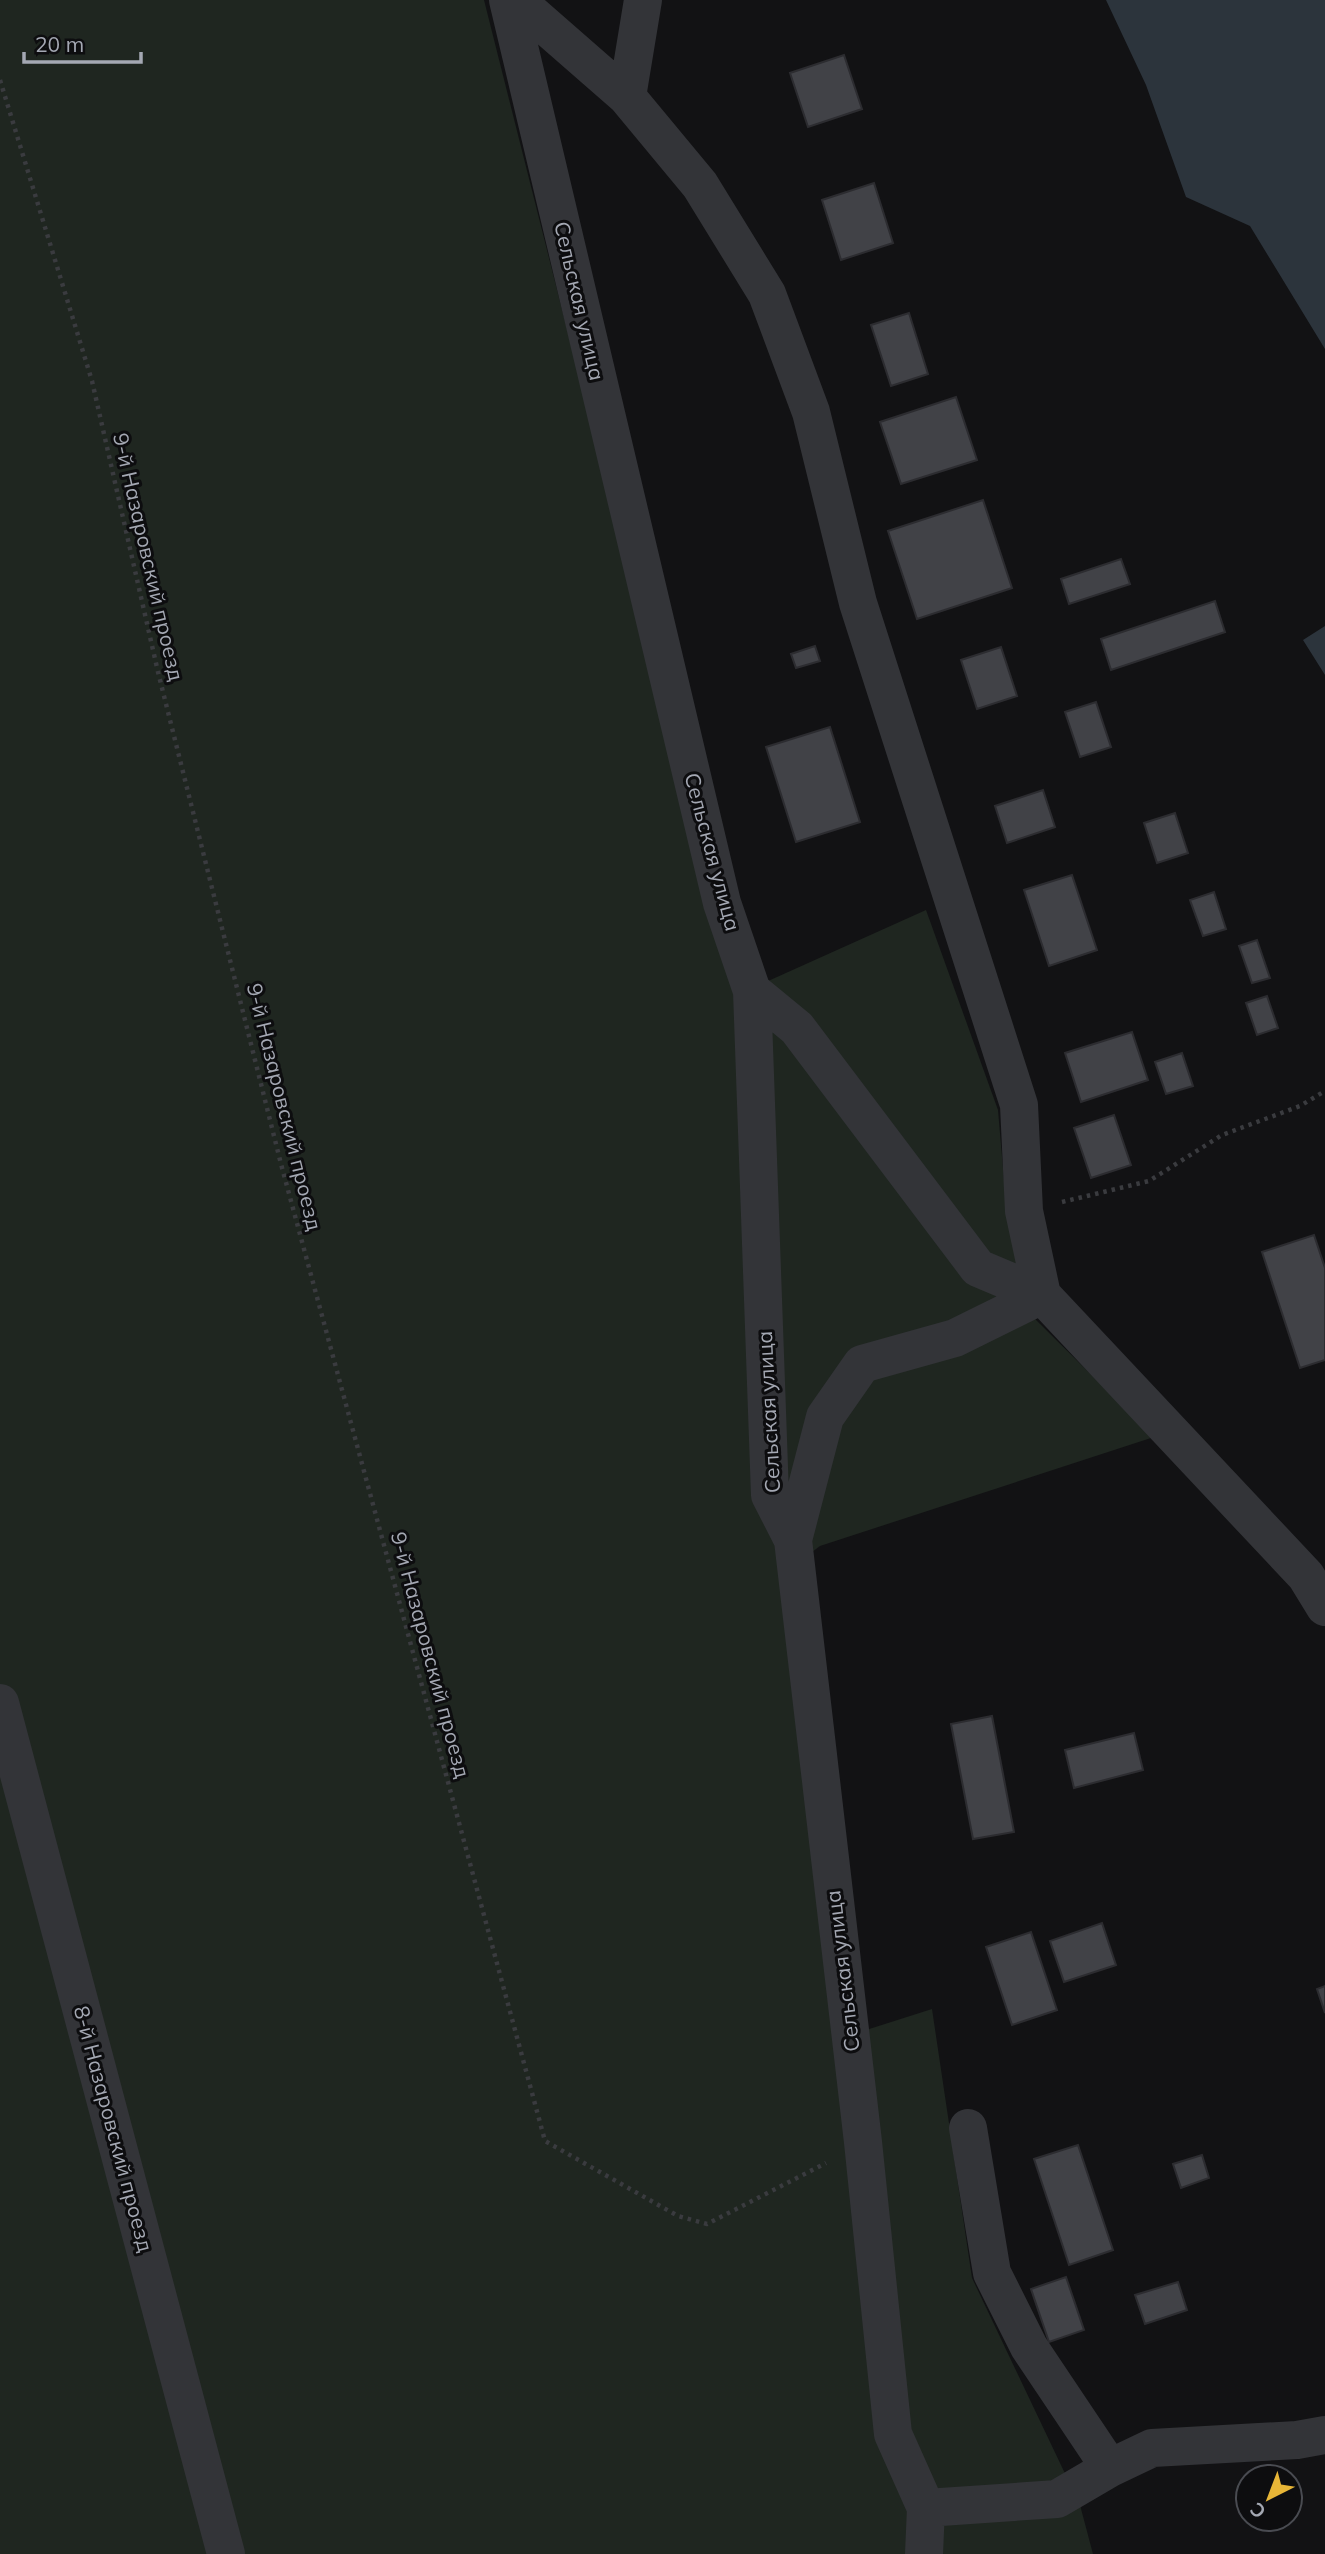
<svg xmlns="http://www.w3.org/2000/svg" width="1325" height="2554" viewBox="0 0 1325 2554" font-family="Mulish,sans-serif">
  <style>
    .green { fill: #1f2620 }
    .water { fill: #2c343c }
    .building { fill: #414247; stroke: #2c2c30; stroke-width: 2 }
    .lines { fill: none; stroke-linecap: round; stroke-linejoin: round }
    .path { stroke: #3a3b3f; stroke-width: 4.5; stroke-dasharray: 3.5 5; stroke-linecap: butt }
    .minor { stroke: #333438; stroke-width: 38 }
    .labels { text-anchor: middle; stroke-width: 6; stroke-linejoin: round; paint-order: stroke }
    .street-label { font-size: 21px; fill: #a4a8b3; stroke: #0d0d0f }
  </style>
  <rect width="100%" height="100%" fill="#121214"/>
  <path class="green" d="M0 0H484L735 996 926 910 998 1110 1007 1215 1032 1316 1154 1437 820 1546 780 1576 841 2038 932 2009 972 2278 1080 2505 1093 2554H0Z"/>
  <path class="water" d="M1106 0H1325V349L1250 226 1186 197 1146 85Z
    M1325 626V675L1303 640Z"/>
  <path class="building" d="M844 55 862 109 808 127 790 73Z
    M874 183 893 243 841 260 822 200Z
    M909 313 928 374 891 386 871 325Z
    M956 397 977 460 901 484 880 422Z
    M983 500 1012 588 917 619 888 531Z
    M1121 559 1130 584 1069 604 1061 579Z
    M1215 601 1225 632 1111 670 1101 639Z
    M815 646 820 661 796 668 791 654Z
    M1001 647 1017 696 977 709 961 660Z
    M1096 702 1111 747 1080 757 1065 712Z
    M830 727 860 822 796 842 766 747Z
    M1043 790 1055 827 1007 843 995 806Z
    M1175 813 1188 853 1157 863 1144 823Z
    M1072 875 1097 950 1049 966 1024 890Z
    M1214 892 1226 929 1203 936 1190 900Z
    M1257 940 1270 978 1252 983 1239 946Z
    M1267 996 1278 1028 1257 1035 1246 1003Z
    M1132 1032 1148 1080 1081 1102 1065 1053Z
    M1182 1053 1193 1086 1166 1094 1155 1062Z
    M1114 1115 1131 1165 1091 1178 1074 1128Z
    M1314 1235 1325 1268V1360L1300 1368 1262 1252Z
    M992 1716 1014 1832 973 1839 951 1724Z
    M1134 1733 1143 1770 1074 1788 1065 1750Z
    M1102 1923 1116 1965 1064 1982 1050 1941Z
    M1031 1932 1057 2010 1012 2025 986 1947Z
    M1325 1986V2013L1317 1989Z
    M1078 2145 1113 2250 1069 2265 1034 2159Z
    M1202 2155 1209 2178 1181 2188 1173 2164Z
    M1066 2277 1084 2330 1049 2342 1031 2289Z
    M1178 2282 1187 2310 1145 2324 1135 2295Z"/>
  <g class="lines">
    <path class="path" d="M0 80 92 381 158 672 281 1164 545 2141 678 2216 707 2224 826 2163
      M1062 1202 1149 1181 1222 1135 1300 1106 1325 1091"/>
    <path class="minor" d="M508 0 722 903 752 991 770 1495 793 1540 863 2142 893 2434 926 2508 1057 2499 1110 2468 1152 2448 1297 2440 1325 2435
      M516 0 627 97 700 185 767 294 811 412 858 603 1019 1105 1024 1211 1042 1295 1306 1576 1325 1607
      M627 97 643 0
      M752 991 797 1028 978 1268 1042 1295
      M793 1540 825 1417 862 1364 955 1338 1042 1295
      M0 1703 226 2554
      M968 2128 992 2273 1029 2347 1110 2468
      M924 2554 926 2508"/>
  </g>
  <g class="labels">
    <g class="street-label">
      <text transform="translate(579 301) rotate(77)" y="7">Сельская улица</text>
      <text transform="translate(148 557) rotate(77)" y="7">9-й Назаровский проезд</text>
      <text transform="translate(712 852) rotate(75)" y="7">Сельская улица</text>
      <text transform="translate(284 1107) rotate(76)" y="7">9-й Назаровский проезд</text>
      <text transform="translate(769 1412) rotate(-93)" y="7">Сельская улица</text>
      <text transform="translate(430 1655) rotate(75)" y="7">9-й Назаровский проезд</text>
      <text transform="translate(843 1971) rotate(-97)" y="7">Сельская улица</text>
      <text transform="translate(113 2129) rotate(75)" y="7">8-й Назаровский проезд</text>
    </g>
  </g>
  <g transform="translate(1269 2498) rotate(222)"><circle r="33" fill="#0d0d0f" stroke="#494b51" stroke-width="2"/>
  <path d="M0-5L12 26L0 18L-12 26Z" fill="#e7b537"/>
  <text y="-10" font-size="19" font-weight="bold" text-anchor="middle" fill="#a4a8b3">С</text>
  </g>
  <path d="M24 52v10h117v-10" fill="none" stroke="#a4a8b3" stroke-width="3.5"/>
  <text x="35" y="52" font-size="21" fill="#a4a8b3" stroke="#0d0d0f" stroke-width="5" paint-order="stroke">20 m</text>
</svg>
